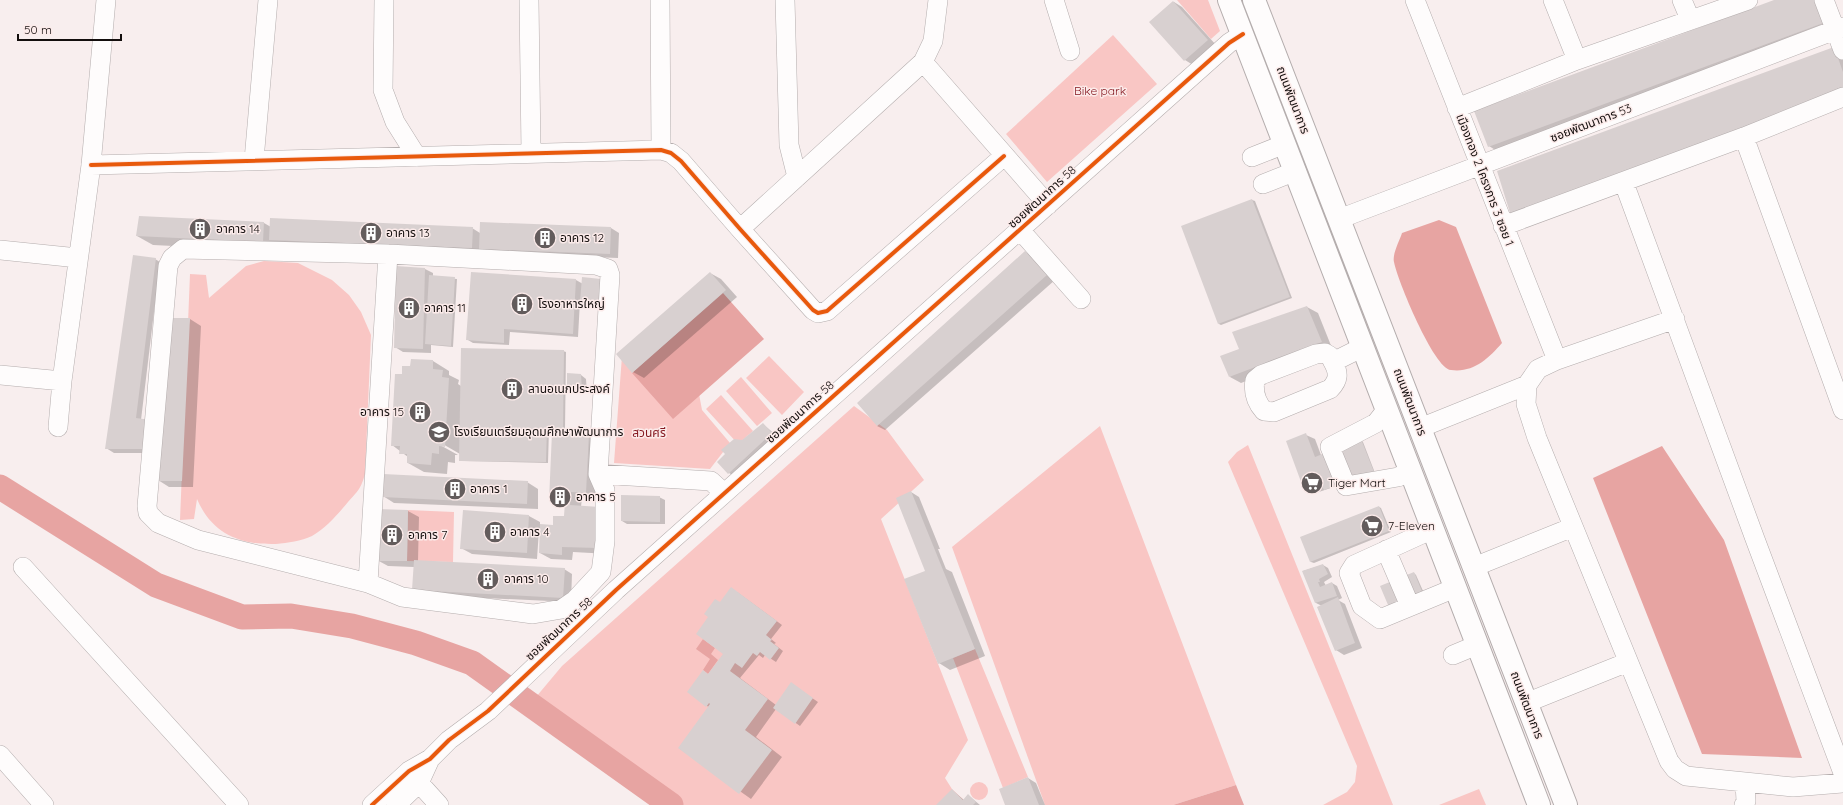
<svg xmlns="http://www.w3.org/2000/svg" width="1843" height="805" viewBox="0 0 1843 805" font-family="Quicksand,'Noto Sans Thai',sans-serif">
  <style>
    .green { fill: #f9c6c4 }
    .water { fill: #e7a4a2 }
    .shadow { fill: #0003 }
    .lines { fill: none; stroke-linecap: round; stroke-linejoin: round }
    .river { stroke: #e7a4a2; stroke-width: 25 }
    .building { fill: #d8d0d0 }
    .minor-casing { stroke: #b4adad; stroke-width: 20 }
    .major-casing { stroke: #b4adad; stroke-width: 24 }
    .minor { stroke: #fefcfc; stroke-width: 19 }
    .major { stroke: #fefcfc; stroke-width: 22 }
    .cycleway-casing { stroke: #fcebea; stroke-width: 6 }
    .cycleway { stroke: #e8590c; stroke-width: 4 }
    .labels { text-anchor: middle; stroke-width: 3; stroke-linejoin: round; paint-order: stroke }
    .park-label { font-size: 12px; fill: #861a22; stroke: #fcebea }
    .street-label { font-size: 12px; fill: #130e0d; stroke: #fcebea }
    .poi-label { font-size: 12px; fill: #130e0d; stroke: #fcebea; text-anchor: start }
  </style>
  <rect width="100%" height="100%" fill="#f8eeee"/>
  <path class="green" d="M1177 0H1208L1220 31 1211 39Z
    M1113 35 1157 84 1047 182 1006 134Z
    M264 261 298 263 332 280 349 295 361 312 371 335 365 474C361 489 357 492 348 502 338 514 326 528 312 536 301 541 288 543 276 544 240 545 212 534 197 499L194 519 180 520 190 274 206 275 209 298 246 266Z
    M622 356 676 414 699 394 702 410 730 443 710 469 614 463Z
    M769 356 804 392 782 415 746 378Z
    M741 377 772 413 757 426 726 391Z
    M721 395 753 431 738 444 706 409Z
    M854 406 887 430 924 480 881 519 968 740 945 778 952 789 969 805H683L536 697 562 666Z
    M1100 426 1236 785 1173 805H1045L952 547Z
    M1248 445 1393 805H1323L1347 792 1355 782 1357 766 1228 462 1237 452Z
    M408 510 454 512 453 562 407 561Z
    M975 649 1028 777 1003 788 953 658Z
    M970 791a9 9 0 1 1 18 0a9 9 0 1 1-18 0Z
    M1479 789 1486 805H1439Z"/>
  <path class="water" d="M1439 220 1456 227 1502 343C1488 359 1473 373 1451 370 1434 369 1397 279 1394 262 1392 254 1400 240 1402 233Z
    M723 293 764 339 673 419 632 373Z
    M1662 446 1724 540 1802 758 1702 754 1593 478Z
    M703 639 715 648 711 654 718 660 708 674 703 670 710 659 696 649Z
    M1236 785 1244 805H1173Z"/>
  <path class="shadow" d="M1777 0 1837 28 1500 153 1489 146Z
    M1174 2 1182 7 1216 45 1193 65 1185 60 1151 22Z
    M1843 54V100L1512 215Z
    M1252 200 1255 201 1292 298 1221 325 1219 324Z
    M264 223 271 227 472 228 480 233 611 228 619 233 618 258 488 253 279 251 153 245 137 236Z
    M1025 252 1033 257 1055 280 885 430 877 426Z
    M155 259 160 262 141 420 158 453H114L106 448Z
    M425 269 433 273V277L457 279 453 347 431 345V353L403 352 395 347Z
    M710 273 721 279 737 297 644 378 633 372Z
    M576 280 583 284 604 306 587 305 580 301 578 337 510 332 509 345 473 343 468 340Z
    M1307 307 1318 313 1332 348 1241 383 1230 377 1240 349Z
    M190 319 201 326 193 487H169L158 480Z
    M563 351 566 352 565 430 549 429 548 463 463 461 460 460V454L441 443 440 445 458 455H455V463L448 462 447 474 424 472 408 463V457L392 445 403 375 411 367 412 360 433 361 449 371V375L459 380 458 384 461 386Z
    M581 375 586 379 587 393H573L568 390Z
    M763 424 777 436 734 476 729 473 743 441Z
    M589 435 600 441 597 498 582 497 581 507 609 554 573 552 572 560 551 559 540 553 541 531 539 530 537 559 472 554 461 548 529 516 540 522V525L554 526 565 517 566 507H561L550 501Z
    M1306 435 1315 439 1321 455 1361 440 1363 442 1375 473 1313 494 1305 490Z
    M527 482 538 489V509L394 503 383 496Z
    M911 492 919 497 940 549H938L946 569 952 572 985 656 950 670 939 663 928 571Z
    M659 497 665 500V524H627L622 521Z
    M1379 507 1381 508 1391 532 1314 563 1311 562 1302 537Z
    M408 511 419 517 418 561 564 569 572 574 571 602 421 595 414 567 388 566 377 560Z
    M1323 565 1328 568 1332 577 1324 582 1326 586 1332 583 1337 586 1342 598 1338 600 1345 604 1362 648 1344 655 1336 650 1322 606 1316 603 1303 571Z
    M1414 573 1416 575 1427 600 1382 586Z
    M737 592 782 625 771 639 776 643 774 644 783 651 776 662 765 655 763 658 759 655 740 678 776 705 796 687 818 702 800 726 776 709 756 737 782 757 751 799 679 748 709 707 707 706 709 675 723 655 721 603Z
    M1028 778 1036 783 1045 805H1006Z
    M952 790 964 800 968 795 980 805H938Z"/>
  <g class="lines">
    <path class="river" d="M0 487 156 585 242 617 291 616 352 626 416 643 472 663 671 805"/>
  </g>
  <path class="building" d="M1774 0H1818L1826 22 1488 147 1474 111Z
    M1173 1 1208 40 1184 61 1149 22Z
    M1834 47 1843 72V89L1511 216 1497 171Z
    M1252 199 1290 297 1218 324 1181 226Z
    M139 216 264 222 263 242 136 236Z
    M270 218 473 227 472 248 269 240Z
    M480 222 611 227 610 254 479 249Z
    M1025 251 1047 275 877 426 857 403Z
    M133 255 156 258 136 418 151 420 150 449H105Z
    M396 266 425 268 423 349 394 348Z
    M471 272 576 279 573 334 504 329V343L466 340Z
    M710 272 726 290 632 373 616 354Z
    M429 275 455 277 451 346 425 344Z
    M582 277 601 279 599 304 580 302Z
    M1307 306 1322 342 1229 377 1220 356 1239 349 1232 332Z
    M167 318H190L182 481H157Z
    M461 348 564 350 563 429 547 428 546 462 459 461Z
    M411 359 433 360V369L443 370 442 377 449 378 445 447 439 446V454L432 453 431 465 407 463V454H399L400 446H391L395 374H402V366H410Z
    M567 373 581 374 582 391 567 390Z
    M763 423 772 433 728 474 717 462 725 454 721 450 734 439 742 440Z
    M552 432 589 434 586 493 571 492 570 505 600 507 598 548 562 547V555L539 553 540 524 553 525V516H564L565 502 549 501Z
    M1306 433 1315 457 1361 439 1374 472 1324 490 1321 484 1304 490 1286 441Z
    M383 474 528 481 527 504 382 497Z
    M911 491 975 649 938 664 904 579 925 571 896 498Z
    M621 495 660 496V522L621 521Z
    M1379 506 1389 531 1310 562 1300 537Z
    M377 509 408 510 407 561H376Z
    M463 510 529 515 527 553 460 549Z
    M414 560 565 568 563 598 412 590Z
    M1323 564 1328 574 1319 579 1320 582H1318L1320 587 1332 582 1337 596 1315 603 1302 571Z
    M1414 572 1425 599 1391 612 1380 586Z
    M731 587 777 621 766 635 772 640 770 641 779 648 770 660 760 652 757 656 753 653 742 668 735 663 730 671 768 699 745 730 772 750 739 794 678 748 710 704 709 703 706 707 687 692 703 670 708 674 723 654 696 634 708 617 704 614 715 599 720 602Z
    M1338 597 1355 643 1335 651 1317 607Z
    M791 682 813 698 795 724 773 708Z
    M1028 777 1039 805H1005L999 789Z
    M952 789 963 800 968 794 976 802 973 805H936Z"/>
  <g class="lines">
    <g class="minor-casing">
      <path id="minor" d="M384 0 383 90 395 122 417 157
        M529 0 531 152
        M660 0 661 150
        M785 0 789 145 797 177
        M938 0 933 41 923 62 1048 205
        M1054 0 1070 51
        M1415 0 1557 360
        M1553 0 1577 60
        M1682 0 1690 19
        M1824 0 1843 50
        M1457 108 1577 60 1748 0
        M1744 137 1843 410
        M1252 157 1285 144
        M254 160 268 0
        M91 165 661 150 671 153 681 161 740 229 813 310 818 313 827 311 1004 156
        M1624 183 1755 539 1843 773
        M1263 184 1296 171
        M1339 219 1843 27
        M1503 226 1744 137 1843 97
        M740 229 923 62
        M1020 230 1081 299
        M183 249 388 254 596 265 608 269 610 275 598 474 605 490V541L601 572 575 600 562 609 533 614 402 597 368 583 198 540 158 523 148 513 147 506 168 266 172 258Z
        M0 250 78 258
        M1675 319 1557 360 1538 369 1527 385 1526 404 1537 438 1669 761 1675 769 1686 776 1793 787 1843 783
        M1333 362 1330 356 1325 353 1316 354 1261 375 1255 380C1253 391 1256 402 1264 411L1274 412 1330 389C1339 380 1339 373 1333 362L1363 347
        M0 375 62 381
        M1387 409 1376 423 1330 447 1346 486 1398 477 1411 471
        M58 427 62 381 91 165 106 0
        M1420 428 1527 385
        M598 474 711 481 724 493
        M1433 529 1354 565 1349 573 1362 606 1380 619 1455 588
        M1386 550 1410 606
        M23 567 239 805
        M1474 567 1573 527
        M368 583 388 254
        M1453 655 1477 645
        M1526 703 1628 662
        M0 755 44 805
        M411 774 439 805
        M372 805 409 771 430 759 449 740 488 711 616 590 1229 43 1243 34
        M396 805 419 783 430 759
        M1744 805 1746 801 1745 783"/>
    </g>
    <g class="major-casing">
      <path id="major" d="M1229 0 1539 805
        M1254 0 1566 805"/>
    </g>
    <use href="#minor" class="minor"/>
    <use href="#major" class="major"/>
    <g class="cycleway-casing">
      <path id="cycleway" d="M91 165 661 150 671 153 681 161 740 229 813 310 818 313 827 311 1004 156
        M372 805 409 771 430 759 449 740 488 711 616 590 1229 43 1243 34"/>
    </g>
    <use href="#cycleway" class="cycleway"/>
  </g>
  <defs>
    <g id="building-disc" transform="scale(1.15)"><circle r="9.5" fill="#635c5c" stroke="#fcebea"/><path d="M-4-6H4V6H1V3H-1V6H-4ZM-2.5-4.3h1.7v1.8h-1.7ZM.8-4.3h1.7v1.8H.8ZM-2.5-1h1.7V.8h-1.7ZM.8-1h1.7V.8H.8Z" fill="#fff"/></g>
    <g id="school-disc" transform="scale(1.15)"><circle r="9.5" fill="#635c5c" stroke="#fcebea"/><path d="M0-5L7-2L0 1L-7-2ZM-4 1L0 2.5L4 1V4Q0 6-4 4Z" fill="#fff"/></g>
    <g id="supermarket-disc" transform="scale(1.15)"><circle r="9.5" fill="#635c5c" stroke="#fcebea"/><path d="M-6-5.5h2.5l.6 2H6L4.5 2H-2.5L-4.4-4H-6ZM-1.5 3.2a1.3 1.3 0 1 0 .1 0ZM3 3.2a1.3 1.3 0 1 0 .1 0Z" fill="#fff"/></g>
  </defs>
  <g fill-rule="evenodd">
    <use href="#building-disc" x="200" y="229"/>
    <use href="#building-disc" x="371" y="233"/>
    <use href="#building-disc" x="545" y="238"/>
    <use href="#building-disc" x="522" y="304"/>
    <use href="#building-disc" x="409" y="308"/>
    <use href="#building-disc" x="512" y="389"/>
    <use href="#building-disc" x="420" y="412"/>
    <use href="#school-disc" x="439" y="432"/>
    <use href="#supermarket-disc" x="1312" y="483"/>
    <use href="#building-disc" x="455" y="489"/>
    <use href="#building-disc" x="560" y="497"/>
    <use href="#supermarket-disc" x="1372" y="526"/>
    <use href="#building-disc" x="495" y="532"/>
    <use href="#building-disc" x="392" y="535"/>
    <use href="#building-disc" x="488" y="579"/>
  </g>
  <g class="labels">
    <g class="park-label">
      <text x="1100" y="95">Bike park</text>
      <text x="649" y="437">สวนศรี</text>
    </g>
    <g class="street-label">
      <text transform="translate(1293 100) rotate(69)" y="4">ถนนพัฒนาการ</text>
      <text transform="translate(1591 123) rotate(-21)" y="4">ซอยพัฒนาการ 53</text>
      <text transform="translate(1485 180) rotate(69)" y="4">เมืองทอง 2 โครงการ 3 ซอย 1</text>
      <text transform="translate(1042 197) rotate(-42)" y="4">ซอยพัฒนาการ 58</text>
      <text transform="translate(1410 402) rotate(69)" y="4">ถนนพัฒนาการ</text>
      <text transform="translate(800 412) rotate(-42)" y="4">ซอยพัฒนาการ 58</text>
      <text transform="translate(559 629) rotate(-43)" y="4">ซอยพัฒนาการ 58</text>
      <text transform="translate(1527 705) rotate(69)" y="4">ถนนพัฒนาการ</text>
    </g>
    <g class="poi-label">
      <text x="216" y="233">อาคาร 14</text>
      <text x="386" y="237">อาคาร 13</text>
      <text x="560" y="242">อาคาร 12</text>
      <text x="538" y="308">โรงอาหารใหญ่</text>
      <text x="424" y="312">อาคาร 11</text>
      <text x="528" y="393">ลานอเนกประสงค์</text>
      <text x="404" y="416" text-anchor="end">อาคาร 15</text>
      <text x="454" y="436">โรงเรียนเตรียมอุดมศึกษาพัฒนาการ</text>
      <text x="1328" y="487">Tiger Mart</text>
      <text x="470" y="493">อาคาร 1</text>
      <text x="576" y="501">อาคาร 5</text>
      <text x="1388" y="530">7-Eleven</text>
      <text x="510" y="536">อาคาร 4</text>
      <text x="408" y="539">อาคาร 7</text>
      <text x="504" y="583">อาคาร 10</text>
    </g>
  </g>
  <path d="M18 34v6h103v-6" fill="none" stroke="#130e0d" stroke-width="2"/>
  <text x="24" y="34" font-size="12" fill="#130e0d" stroke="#fcebea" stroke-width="3" paint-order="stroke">50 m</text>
</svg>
